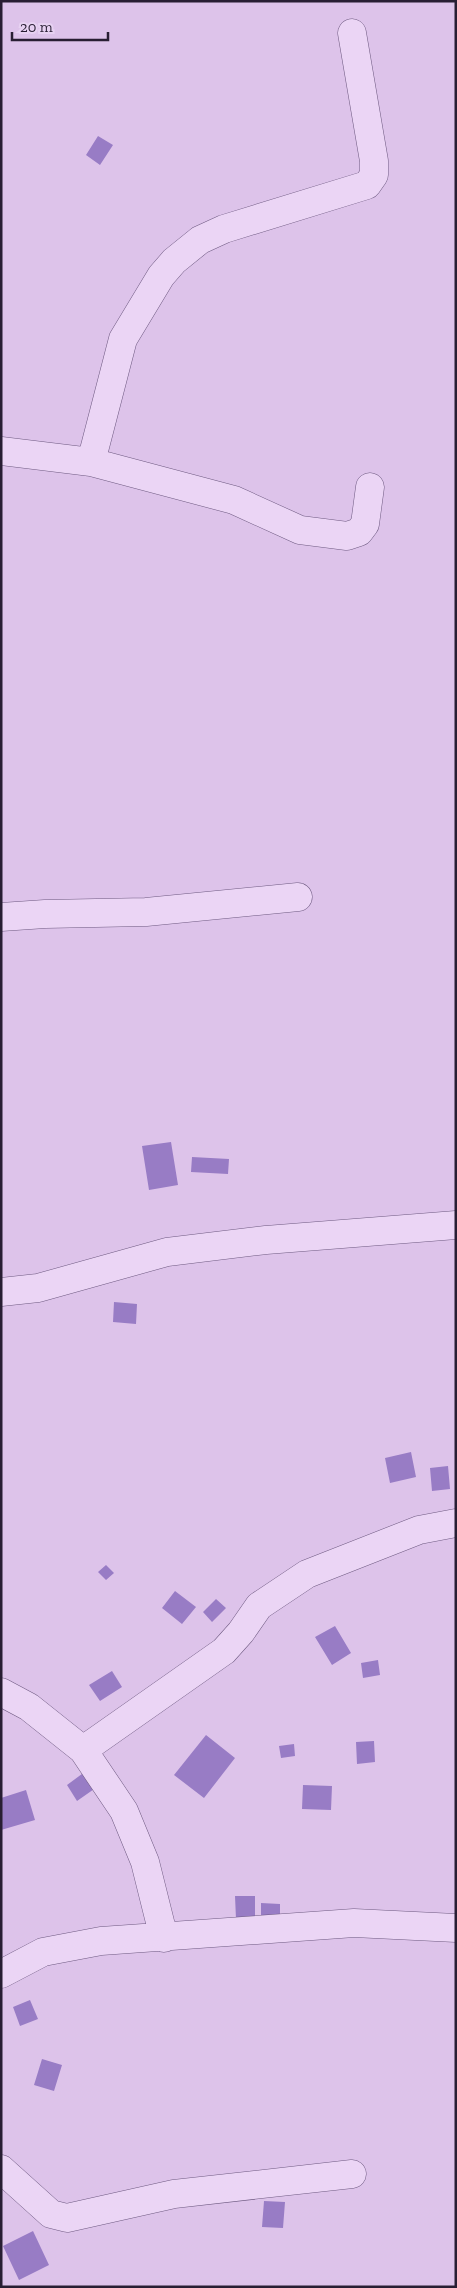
<svg xmlns="http://www.w3.org/2000/svg" width="457" height="2288" viewBox="0 0 457 2288" font-family="'Zilla Slab',serif">
  <style>
    .building { fill: #987cc5 }
    .lines { fill: none; stroke-linecap: round; stroke-linejoin: round }
    .street-casing { stroke: #6f5b82; stroke-width: 29 }
    .street { stroke: #ebd5f5; stroke-width: 28 }
  </style>
  <rect width="100%" height="100%" fill="#ddc3ea"/>
  <path class="building" d="M98 136 113 145 100 165 86 155Z
    M171 1142 178 1185 149 1190 142 1146Z
    M192 1157 229 1159 228 1174 191 1172Z
    M114 1302 137 1304 136 1324 113 1322Z
    M411 1452 416 1477 390 1483 385 1458Z
    M448 1466 450 1489 432 1491 430 1468Z
    M106 1565 114 1573 106 1580 98 1572Z
    M175 1591 196 1607 182 1624 162 1608Z
    M216 1599 226 1608 212 1622 203 1612Z
    M335 1626 351 1653 332 1665 315 1637Z
    M378 1660 380 1675 363 1678 361 1663Z
    M112 1671 122 1687 100 1701 89 1685Z
    M206 1735 235 1758 204 1798 174 1775Z
    M374 1741 375 1762 357 1764 356 1742Z
    M294 1744 295 1756 281 1758 279 1746Z
    M86 1771 97 1787 77 1801 67 1785Z
    M303 1785 332 1786 331 1810 302 1809Z
    M26 1790 35 1820 1 1830V1798Z
    M235 1896H255V1919H236Z
    M261 1903 280 1904V1921L261 1920Z
    M30 2000 38 2019 20 2026 13 2007Z
    M42 2059 62 2065 54 2091 34 2085Z
    M264 2201 285 2202 283 2228 262 2227Z
    M33 2231 49 2265 19 2280 3 2246Z"/>
  <g class="lines">
    <g class="street-casing">
      <path id="street" d="M1 451 91 462 123 339 161 276 174 261 200 240 224 229 367 185 374 175V161L352 33
        M91 462 234 500 300 530 347 536 359 532 365 524 370 487
        M1 917 45 914 146 912 298 897
        M1 1292 38 1288 167 1252 266 1240 456 1225
        M1 1692 29 1707 83 1750 124 1811 145 1862 164 1938
        M83 1750 224 1651 241 1632 259 1606 307 1574 419 1530 456 1523
        M1 1974 43 1952 101 1941 354 1923 456 1928
        M1 2169 51 2214 67 2218 174 2194 352 2174"/>
    </g>
    <use href="#street" class="street"/>
  </g>
  <rect width="457" height="2288" fill="none" stroke="#281e33" stroke-width="5"/>
  <path d="M12 32v8h96v-8" fill="none" stroke="#281e33" stroke-width="2.5"/>
  <text x="20" y="32" font-size="15" fill="#281e33" stroke="#e7d2f2" stroke-width="4" paint-order="stroke">20 m</text>
</svg>
